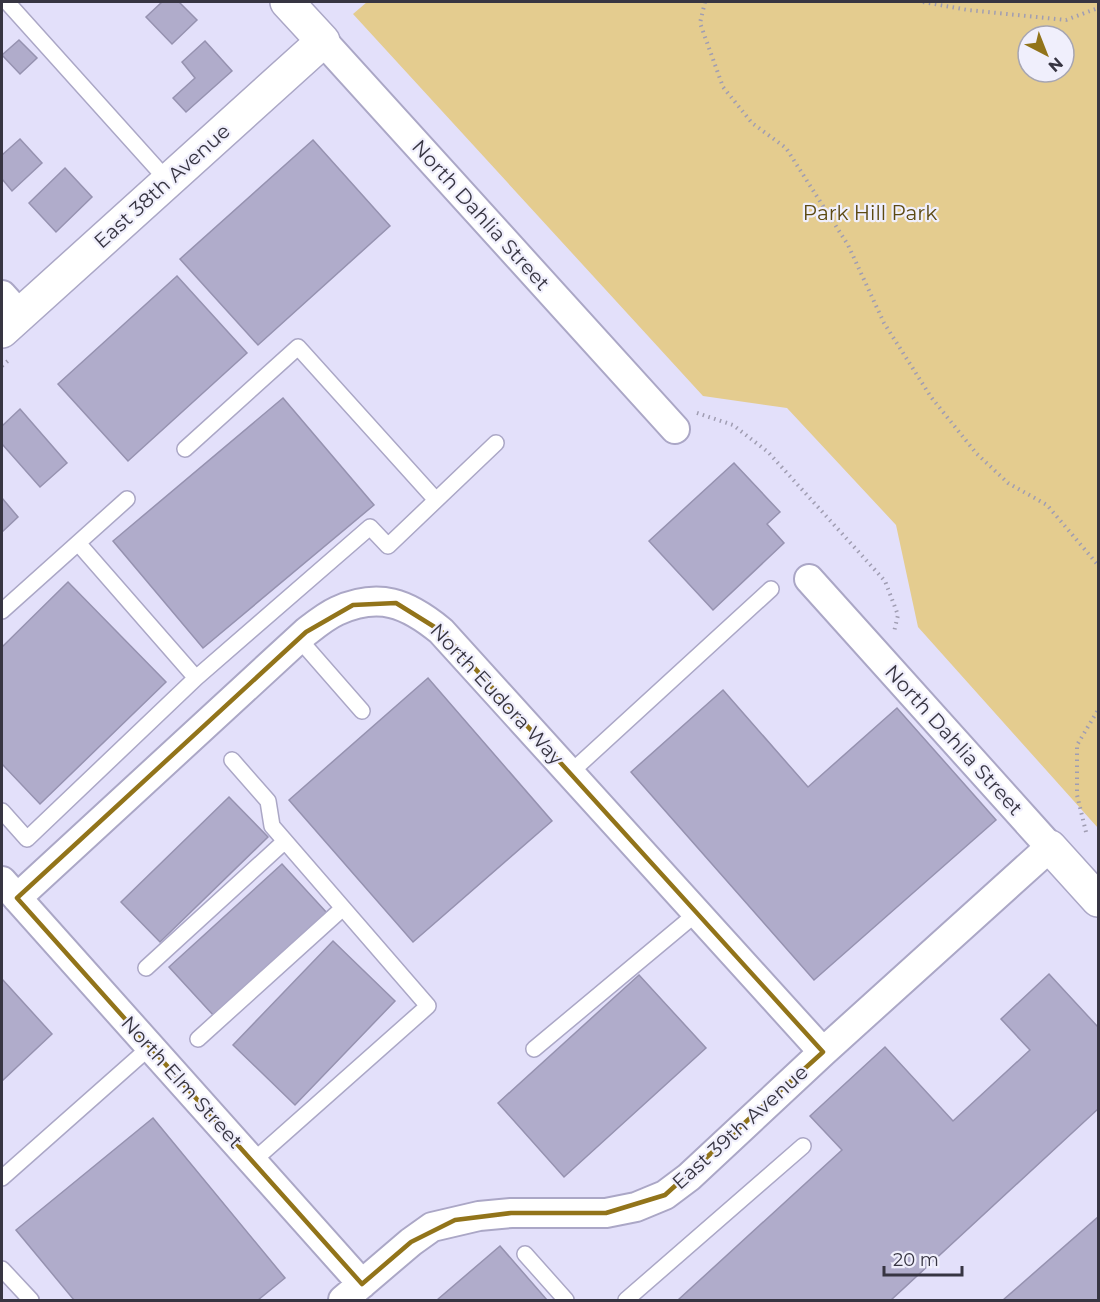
<svg xmlns="http://www.w3.org/2000/svg" width="1100" height="1302" viewBox="0 0 1100 1302" font-family="Montserrat,sans-serif">
  <style>
    .green { fill: #e4cc8f; fill-rule: evenodd }
    .building { fill: #b0accb; stroke: #9692b0; stroke-width: 1.5 }
    .lines { fill: none; stroke-linecap: round; stroke-linejoin: round }
    .lane-casing { stroke: #aba7c6; stroke-width: 18 }
    .street-casing { stroke: #aba7c6; stroke-width: 32 }
    .secondary-casing { stroke: #aba7c6; stroke-width: 36 }
    .path { stroke: #a09db2; stroke-width: 4; stroke-dasharray: 1.5 4.5; stroke-linecap: butt }
    .lane { stroke: #fff; stroke-width: 15 }
    .street { stroke: #fff; stroke-width: 28 }
    .secondary { stroke: #fff; stroke-width: 33 }
    .marked { fill: none; stroke: #92741a; stroke-width: 4.5; stroke-linejoin: round }
    .labels { text-anchor: middle; stroke-width: 4.5; stroke-linejoin: round; paint-order: stroke }
    .street-label { font-size: 20px; fill: #373542; stroke: #f0effc }
    .park-label { font-size: 20px; fill: #5c4912; stroke: #f0effc }
  </style>
  <rect width="100%" height="100%" fill="#e3e0fa"/>
  <path class="green" d="M367 2H1098V828L918 627 896 525 787 408 703 396 353 14ZM1028 36H1064V72H1028Z"/>
  <path class="building" d="M162 2H179L197 20 172 44 146 17Z
    M19 40 37 58 20 74 2 55Z
    M205 41 232 71 186 112 173 98 195 78 182 62Z
    M20 139 42 163 12 191 2 179V155Z
    M313 140 390 226 258 345 180 259Z
    M65 168 92 197 56 232 29 203Z
    M177 276 247 353 128 461 58 384Z
    M283 398 374 505 203 648 113 541Z
    M20 409 67 463 40 487 2 444V426Z
    M734 463 780 512 767 524 784 543 713 610 649 541Z
    M2 498 18 517 2 532Z
    M68 582 166 682 40 804 2 764V647Z
    M428 678 552 821 413 942 289 800Z
    M723 690 808 787 897 708 996 820 814 980 631 772Z
    M229 797 268 837 160 942 121 902Z
    M282 864 327 913 214 1016 169 967Z
    M333 941 395 1001 295 1105 233 1045Z
    M1049 974 1098 1027V1109L891 1300H678L842 1150 810 1116 885 1047 953 1121 1030 1050 1001 1019Z
    M639 975 706 1048 564 1177 498 1103Z
    M2 979 52 1034 2 1081Z
    M153 1118 285 1278 258 1300H74L16 1230Z
    M1098 1217V1300H1003Z
    M500 1246 547 1300H437Z"/>
  <g class="lines">
    <g class="lane-casing">
      <path id="lane" d="M7 2 168 181
        M185 449 298 347 436 500
        M78 543 196 678
        M2 611 127 499
        M299 639 362 711
        M232 760 268 801 272 826 428 1006 252 1162
        M570 773 771 589
        M2 811 27 839 196 678 370 527 388 546 496 443
        M146 968 285 841
        M198 1039 343 908
        M534 1049 697 913
        M2 1178 150 1047
        M525 1254 566 1300
        M2 1269 31 1300
        M626 1300 803 1146"/>
    </g>
    <g class="street-casing">
      <path id="street" d="M323 41 675 429
        M2 295 20 315
        M2 881 362 1284
        M17 898 306 632C315 625 326 616 337 611 379 592 407 603 441 631L823 1052
        M343 1300 411 1242 432 1227 479 1216 511 1213H606L636 1207 665 1195 689 1177 823 1052 1050 847 809 579"/>
    </g>
    <g class="secondary-casing">
      <path id="secondary" d="M2 331 323 41 287 2
        M1050 847 1098 900"/>
    </g>
    <path class="path" d="M705 2 700 23 723 87 752 123 786 148 848 245 884 323 931 397 976 453 1008 483 1047 505 1098 565
      M923 2 968 10 1066 20 1098 8
      M2 366 9 360
      M697 413 733 425 768 452 885 581 898 615 894 632
      M1086 832 1077 795V745L1098 710"/>
    <use href="#lane" class="lane"/>
    <use href="#street" class="street"/>
    <use href="#secondary" class="secondary"/>
  </g>
  <path class="marked" d="M396 603 441 631 823 1052 665 1195 606 1213H511L455 1220 411 1242 362 1284 17 898 306 632 353 605Z"/>
  <g class="labels">
    <g class="street-label">
      <text transform="translate(162 186) rotate(-42)" y="7">East 38th Avenue</text>
      <text transform="translate(481 215) rotate(48)" y="7">North Dahlia Street</text>
      <text transform="translate(497 694) rotate(47)" y="7">North Eudora Way</text>
      <text transform="translate(954 740) rotate(48)" y="7">North Dahlia Street</text>
      <text transform="translate(182 1082) rotate(48)" y="7">North Elm Street</text>
      <text transform="translate(740 1127) rotate(-42)" y="7">East 39th Avenue</text>
    </g>
    <g class="park-label">
      <text x="870" y="220">Park Hill Park</text>
    </g>
  </g>
  <rect width="1100" height="1302" fill="none" stroke="#373542" stroke-width="6"/>
  <g transform="translate(1046 54) rotate(138)"><circle r="28" fill="#f0effc" stroke="#a6a5b2" stroke-width="1.5"/>
  <path d="M0-4.5L10 22L0 15L-10 22Z" fill="#92741a"/>
  <text y="-9" font-size="16" font-weight="bold" text-anchor="middle" fill="#373542">N</text>
  </g>
  <path d="M884 1266v9h78v-9" fill="none" stroke="#373542" stroke-width="3"/>
  <text x="893" y="1266" font-size="18" fill="#373542" stroke="#f0effc" stroke-width="4.5" paint-order="stroke">20 m</text>
</svg>
